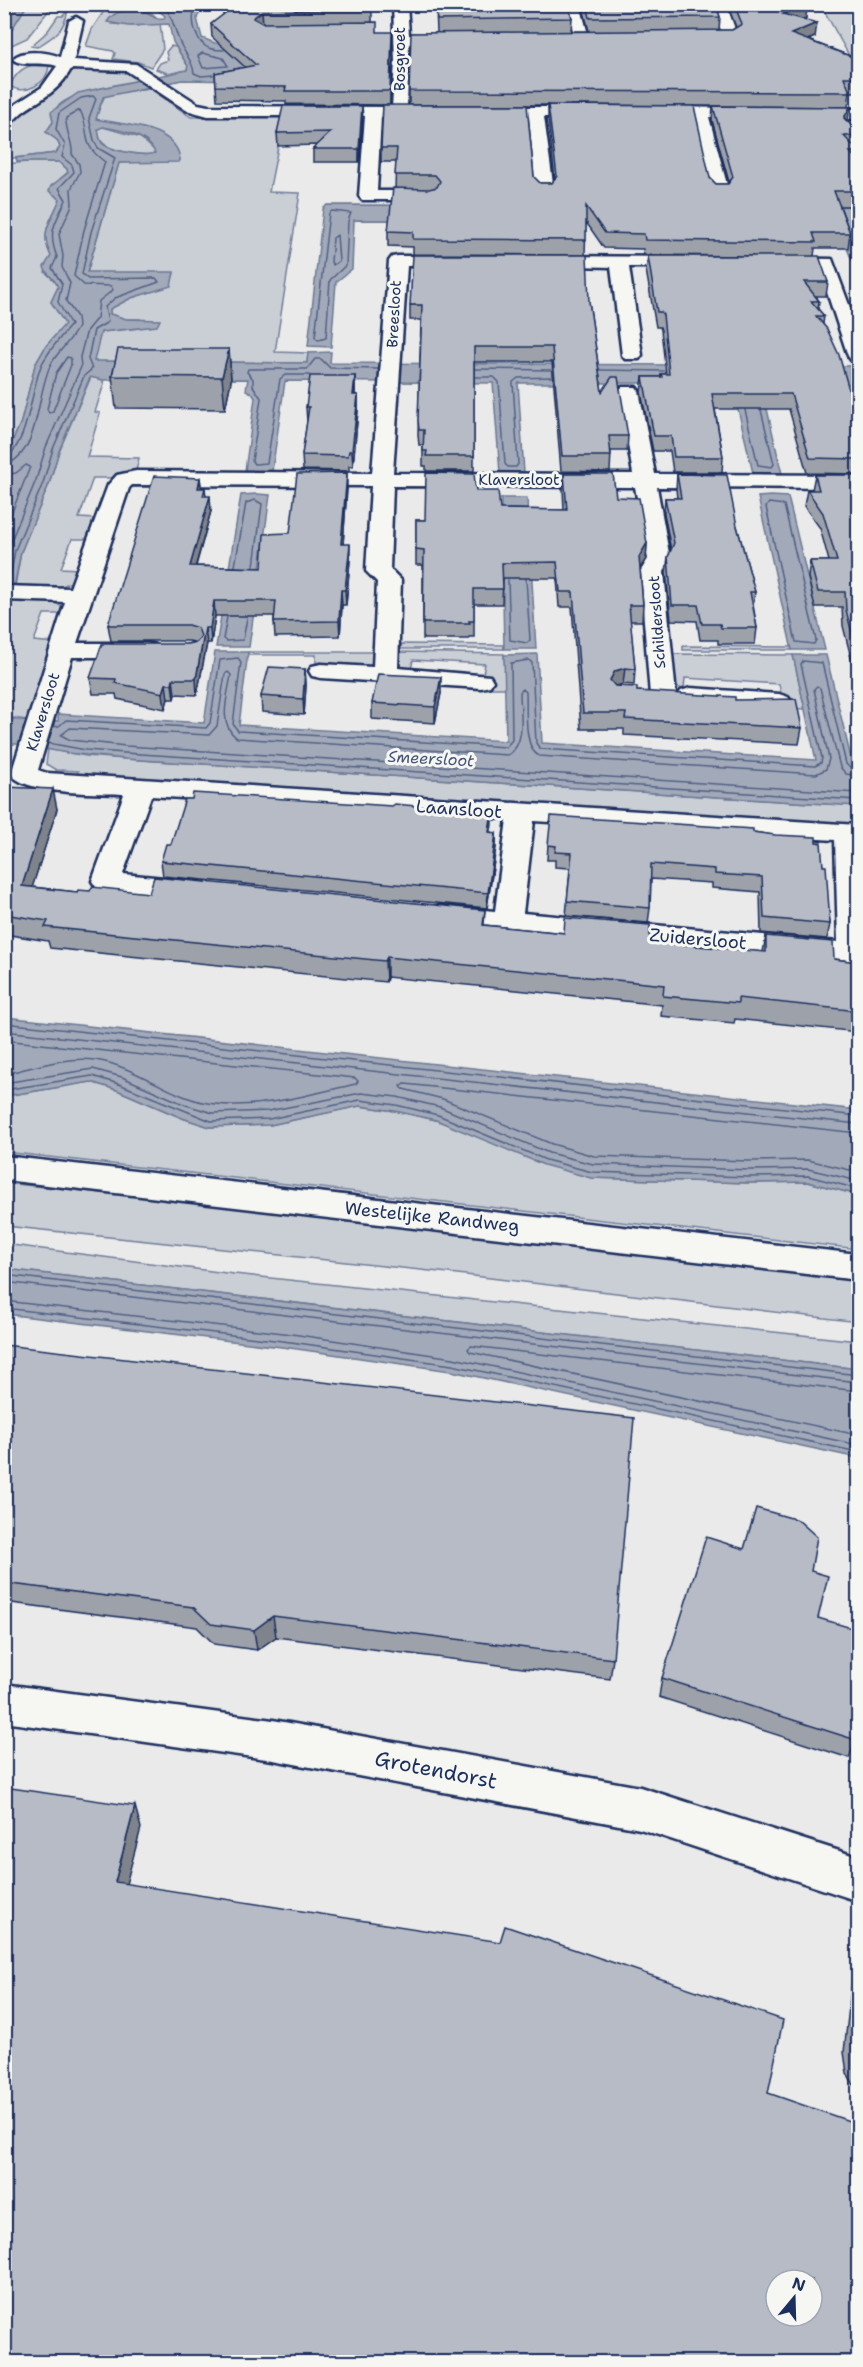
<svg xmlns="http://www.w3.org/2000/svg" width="863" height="2367" viewBox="0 0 863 2367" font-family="'Shantell Sans',sans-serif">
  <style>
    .green { fill: #caced5; stroke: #727e9a; stroke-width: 1.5 }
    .water { fill: #a2aaba; stroke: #6c7995; stroke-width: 1.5; fill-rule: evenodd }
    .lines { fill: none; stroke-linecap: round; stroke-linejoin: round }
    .shore { stroke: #516083; stroke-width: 1.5 }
    .minor-casing { stroke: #1b2f5e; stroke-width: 5 }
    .minor { fill: #f6f6f2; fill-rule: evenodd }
    .wall { fill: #9da1aa; stroke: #1b2f5e; stroke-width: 1.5 }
    .shaded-wall { fill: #7f838b; stroke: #1b2f5e; stroke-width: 1.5 }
    .building { fill: #b6bbc6; stroke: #1b2f5e; stroke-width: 1.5; fill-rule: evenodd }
    .labels { text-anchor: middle; stroke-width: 6; stroke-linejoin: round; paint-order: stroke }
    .far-street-label { font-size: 15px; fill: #1b2f5e; stroke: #f6f6f2 }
    .far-water-label { font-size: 16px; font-style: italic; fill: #44547a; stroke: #f6f6f2 }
    .street-label { font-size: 18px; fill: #1b2f5e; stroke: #f6f6f2 }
    .near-street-label { font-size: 21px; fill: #1b2f5e; stroke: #f6f6f2 }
  </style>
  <rect width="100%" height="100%" fill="#e9eae9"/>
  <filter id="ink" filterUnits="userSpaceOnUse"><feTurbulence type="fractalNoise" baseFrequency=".0167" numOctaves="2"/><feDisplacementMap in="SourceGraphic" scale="12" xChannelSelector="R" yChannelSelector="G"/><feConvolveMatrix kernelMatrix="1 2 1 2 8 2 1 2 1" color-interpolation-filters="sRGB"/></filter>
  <g filter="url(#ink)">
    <path class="green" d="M27 5H53L27 38 5 48 4 40Z
      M108 5C129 5 143 3 158 19L134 9 112 24 135 26 160 23 163 49 151 67 138 62 113 59 115 53 113 51 86 46 92 29Z
      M821 5H858V69L856 68Z
      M68 10C64 31 55 36 37 47L31 46 47 32 58 16H63Z
      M171 46 176 47 188 66 187 70 170 74 156 69 160 63 168 60 166 52Z
      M42 64 49 66C47 84 25 96 10 86 16 71 26 64 42 64Z
      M75 69 128 70 139 77 134 78 138 80C119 86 45 93 53 122L46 132 57 140 60 147 56 153 5 159C5 151 3 143 5 135 8 113 53 85 70 70Z
      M149 88 191 117H284L269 192 300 193 275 352 308 353 307 363 93 361 101 332 140 328V319H126L110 314V309L131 298 170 286 174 273H87L119 163 180 160C176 125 120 126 95 119L105 95Z
      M103 127 141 138 156 152C148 158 109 151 102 142 98 138 99 134 98 128Z
      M28 162H59L67 169 68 172 60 179 55 196 60 199C51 222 39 231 51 256L45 272 56 282 58 287 51 302 66 324 46 346 35 365 21 422 5 458 4 338 10 296 5 164Z
      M91 377 103 380 104 384 95 412 100 413 87 457 139 458 136 471 128 470 127 474 114 478H93L79 518 96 519 89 539H72L61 568 78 569 74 581 55 589 15 586 21 552 49 484 59 451Z
      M11 600 51 601 65 608 62 614H44L34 641 54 643 27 720 5 717V612Z
      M401 644 504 645V649H401Z
      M683 646 791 647 792 650H683Z
      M248 652H377L376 664 372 668 316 666V655H247Z
      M401 652 504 654 506 688H489L491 677 483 674 485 664 413 660 411 670 398 669 395 666 400 665Z
      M672 654 793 655 805 709 784 708 779 684 685 678 684 689 671 686 674 677Z
      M48 749 86 756 125 759 858 806V826L76 776 78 771 56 770 46 764Z
      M91 1082 117 1090 182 1118 210 1127 270 1125 359 1106 395 1111 436 1120 591 1178 749 1183 808 1182 858 1195V1249L5 1152V1096Z
      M4 1183 177 1200 858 1280V1322L449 1273 5 1226Z
      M4 1244 234 1274 858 1341V1369L5 1269Z"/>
    <path class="water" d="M5 4 27 5 5 40 4 5Z
      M152 5H211L201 9 197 18 202 38 215 43 376 51 246 81 182 80 103 97 96 119C120 125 177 125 180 160L179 162 119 163 87 272H174L171 286 131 298 110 309V314L126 319 160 320 157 326 101 332 94 361 307 363 308 353 331 352 330 363 858 366V384L761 383 782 474 753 473 732 383H518L524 473H500L493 383 285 381 272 471H245L255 398 252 393 246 390 248 379 103 380 90 377 59 451 49 484 21 552 11 603 5 612V458L21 422 35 365 46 346 65 324 51 302 58 287C55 278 46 275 44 267L51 256C39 231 51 222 60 199L49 191 51 186 68 173 67 169 59 162H17L16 158 56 153 60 147 57 140 46 132 53 122 51 112 78 93 187 70 188 66 173 42 169 24 128 26 107 22C114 10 133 6 146 12 154 16 155 19 164 18L165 16ZM103 127C120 130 149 135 155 153 146 157 109 151 102 143 99 139 99 134 98 129Z
      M327 205 858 206V274L835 221 354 220 352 269 336 282 331 347 308 346 323 209Z
      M257 494 270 495 249 647H216L241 495Z
      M771 496 788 497 825 650H792L758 497Z
      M501 498H527L536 649H504Z
      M215 652H248L239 725 506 741 504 655 537 654 542 743 816 760 793 655H826L852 762 858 763V806L125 759 67 753 19 744H5L4 717 17 720 58 721V714L204 723Z
      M5 1017 858 1110V1195L808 1182 749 1183 591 1178 544 1165 436 1120 395 1111 360 1106 270 1125 210 1127 182 1118 117 1090 91 1082 5 1096Z
      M5 1269 858 1369V1458L451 1371 290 1348 5 1314Z"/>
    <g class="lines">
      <path class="shore" d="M163 4C173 16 174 29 180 43 185 54 193 61 194 73L201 76 213 75
        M197 4C190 16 193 36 205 46 210 50 218 50 224 50
        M202 53 223 58 228 66 203 68 198 56Z
        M332 211 351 213 348 221 346 265 330 280 326 338 318 340 315 337 329 213Z
        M337 235 339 261 333 265 331 262 333 238Z
        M67 357 71 358V365L53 411 49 413 47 409 56 373Z
        M475 369 551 370
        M600 370 664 371
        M309 375H285L280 379 267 463 254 464 252 461 261 398 253 386V379L247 372 248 369H307L315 359H321L330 368 379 369
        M475 377H494L499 382 505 464 508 467H516L518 464 513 382 518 378 551 377
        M745 410 758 465 772 467 774 464 761 410
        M4 459C28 447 31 390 41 366 48 351 60 338 71 325L58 302 62 284 52 268 57 257C47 232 55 223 66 200L59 188 74 172 72 165 62 157 65 145 56 129 59 113 81 98 93 96 96 99 89 118 94 140 98 148 115 158 91 232 82 274 88 279 156 278 159 282 115 298 105 307 108 322 94 330 88 359 92 369 84 376 53 449 43 483 15 550 9 585
        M4 466C42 452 35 395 51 364 58 351 71 341 78 327L77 317 66 301 70 283 62 267 63 256 59 234 72 205 71 189 80 172 79 164 72 154C73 140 65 132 66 118L80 110C92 134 78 142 105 162L84 230 74 276 84 285 111 286 113 290 99 301 97 318 87 330 80 357 81 367 46 447 36 480 8 548 4 570
        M4 475 16 473 26 465 30 467 4 532
        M769 503 784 505 816 640 814 644 796 642 766 507Z
        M235 566 246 503 255 500 262 504 254 566
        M508 580 510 640 527 643 530 640 526 579
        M227 617 223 639 226 641 243 640 247 618
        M53 727 59 726 66 720 206 728 210 723 220 660 238 658 241 662 233 724 238 731 506 747 512 740 511 663 529 660 532 663 536 743 540 749 815 766 821 763 822 758 801 664 803 661 822 663 846 764 850 768 858 769
        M48 743 86 750 125 753 858 800
        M858 776 846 774 840 767 820 688 817 686 814 689 829 759 826 769 816 774 539 756C523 748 527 709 526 692L523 689 520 692C520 712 527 744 508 755L237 738C217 724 228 695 231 675L228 672 225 674 217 726 209 735 70 728 61 735 70 740 126 746 858 793
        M4 1023 858 1116
        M4 1031 858 1124
        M4 1040 355 1078 358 1081 356 1084C310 1094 262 1109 215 1104 172 1100 138 1066 95 1060 65 1056 32 1068 4 1074
        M4 1083 93 1069 122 1077 186 1105 213 1113 268 1111 361 1093 397 1097 440 1107 549 1153 593 1164 749 1170 808 1169 858 1181
        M4 1090 92 1076 119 1084 211 1121 269 1119 360 1100 396 1105 438 1115 546 1160 592 1172 749 1177 808 1176 858 1189
        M858 1133 405 1084 401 1086 403 1089 443 1099 552 1144 594 1156 749 1161 808 1160 858 1172
        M4 1275 858 1375
        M4 1282 858 1382
        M4 1301 292 1334 453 1358 858 1445
        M4 1308 291 1342 452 1365 858 1452
        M858 1391 471 1346 468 1349 470 1352 858 1435"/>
      <g class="minor-casing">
        <path id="minor" d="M393 4H407L409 35H456L463 39 456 43 409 44 407 107 434 109 436 112 434 115 381 117 377 191H429L435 192 438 196 435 200H362L359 196 365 116H208L186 110 127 71 71 69C60 90 43 98 24 111 17 116 12 124 4 126V112L42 87 57 66C43 61 20 67 13 59 22 49 48 52 60 57L69 21 76 17 83 21 74 60 136 64 198 104 208 106 392 107 395 62Z
          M566 4H580L589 38 587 41 582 42 575 38Z
          M712 4H726L738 37 736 40 694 41 687 37 694 33H722Z
          M482 107H593L601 112 593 117H544L554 191 551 195H539L536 191 529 117 476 115 474 112Z
          M650 107 858 109V119L709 117 729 192 726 196H714L711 192 693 117 644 115 642 112Z
          M398 256H458L464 257 467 261 464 265 458 266H407L393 473 633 474 619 391 622 387H636L639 391 655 474 858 475V488L657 487 670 559 664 572 676 695 672 700 663 703 654 700 650 695 640 572 648 559 635 487 393 486 390 569 401 580 398 668 490 676 493 681 490 686 481 688 321 678 312 676 309 671 312 666 321 664 373 667 377 582 366 571 371 486 132 485 129 488 77 643H146L155 645 158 650 155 655 146 657H72L38 770 47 773 858 825V963L508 931 429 922 425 915 429 908 439 906 495 911 507 819 151 796 123 874 196 881 206 884 210 890 206 896 196 899 106 890 96 887 92 881 124 794C99 793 26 795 11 774L65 602 4 600V586L70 588 108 485 117 475 136 471 372 473 389 261 392 257ZM534 821 835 840 838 942 523 913Z
          M542 256 692 257 698 258 701 262 698 266 692 267H629L642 355 639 359H625L622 355 611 267 536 265 533 261 536 257Z
          M776 258 832 259 858 329V362L851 360 848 356 819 268 770 267 767 263 770 259Z
          M690 688 779 694 788 697 792 702 788 707 779 710 681 701 677 696 681 691Z
          M4 1156 858 1254V1280L4 1180Z
          M4 1684 273 1720 640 1787 858 1857V1901L640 1829 273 1760 4 1722Z"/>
      </g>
      <use href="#minor" class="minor"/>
    </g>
    <path class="wall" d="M228 4H372V22L377 32 392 45 390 105 286 104V101L217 100 215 73 245 67 212 37 211 24 229 11Z
      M458 4H568L572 18 571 31H589L582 4H716L720 17 719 30H732L736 27 727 4H807L806 18 802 19 815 37 808 40 858 59V92H850L848 107 570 105 710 178 716 184H728L729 182 712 120 713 106 848 121 858 132V206H840L850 233 848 248H815L814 256 828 282 826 296H816L819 301 818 309 824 316 823 324 858 421V474L807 473 789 409H715L723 457 722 472H673L670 451H653L641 392 643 377H661V374H666L661 330 660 327H656L646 270 648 256H753L644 255 643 249 604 248 586 222 585 255 413 254V247L388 246V231L395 188 396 162H381V148L383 105 534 177 540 183H552L555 179 548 119V105H409V91L437 32 436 8H460Z
      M363 118 359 162H313V149L317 145 278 146 277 133Z
      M589 301 602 392 628 436 627 451H611L610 472 561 471 552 362H474V471H426V466H423V445H419L418 435 421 320H410V305Z
      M229 349 231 381 225 409 116 408 112 376Z
      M355 376V395H358V410L353 466H349V471L303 470 302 455 307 422 306 407Z
      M564 474 616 497 647 543 646 559 640 568 643 605 642 621H630L635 669 634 685 623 684 617 686 637 691 735 700 802 728 799 744 624 735V729H581L572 607H559L557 578H503L502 604H474V637H469V639H423V565H416V520H425L476 491 500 509 564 510 563 489Z
      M677 474 737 526 755 592 753 605 757 628 755 644H718V640H700L697 621 671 620 666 572 668 557 671 550 664 513 665 498H677L676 489Z
      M815 475H858V685L843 626 842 607H815L808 577 810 561H829L820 528 804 506 807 490H812Z
      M200 478 201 488H205L206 496 211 511 196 566 262 568 290 533 347 488 343 544 350 560 346 605H342L340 636 275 637 274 622V616H215L211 643H207L197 695 175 694 174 699H168L165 709 117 699 116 694H93L90 678 187 644 194 642 189 641H111L108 625Z
      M305 669 306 685 304 715 262 712 261 696Z
      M441 693 435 723 372 719V703Z
      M4 787 57 809 32 887 77 892 90 891 149 893 485 910 484 925 763 952 766 936 834 959 858 962V1032L735 1019 734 1023 661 1016 662 1005 586 997 387 977 386 982 50 948 48 941 4 934Z
      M492 810 490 832 496 833V847L487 908 163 876 161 861 469 811Z
      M753 832 816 842 823 866 830 924 827 939 761 933 760 892 712 888V883L651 879 650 908 648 923 566 916 570 868 555 867V860H547L548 845Z
      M4 1343 5 1345 613 1659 610 1679 276 1637 257 1650 214 1644 197 1627 4 1602Z
      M811 1571 818 1618 856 1740 849 1758 659 1697 662 1678Z
      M858 1939V2090L854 2085 847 2073 844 2052 856 1944Z"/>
    <path class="shaded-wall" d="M807 4 806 18 781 28 783 14Z
      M262 11 263 24 253 18Z
      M817 23 815 37 789 47 791 34Z
      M392 32V45L390 105V91Z
      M362 106 363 118 359 162V149Z
      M850 107 848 121 844 118Z
      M229 349 231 381 225 409 222 377Z
      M355 376V391L354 410 353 395Z
      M358 395V410L353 466 352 451Z
      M347 473V488L342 559 341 544Z
      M200 478 202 492 198 488Z
      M210 496 211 511 191 582 190 566Z
      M647 543 646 559 638 572 639 557Z
      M350 544V560L346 605 345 590Z
      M341 590 342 605 340 636 339 621Z
      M214 601 215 616 211 643 210 628Z
      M205 628 207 643 197 695 196 679Z
      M625 668 623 684 613 687 610 680 615 671Z
      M305 669 306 685 304 715 303 699Z
      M441 677V693L435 723V707Z
      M173 679 175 694 174 699 172 684Z
      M166 684 168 699 165 709 163 693Z
      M53 789 57 809 26 907 22 886Z
      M492 810V825L488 846 489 832Z
      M496 833V847L487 908 488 893Z
      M387 957V977L386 982 385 961Z
      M273 1616 276 1637 257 1650 254 1630Z
      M135 1806 141 1828 121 1903 115 1882Z"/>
    <path class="building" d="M245 4H372V9L262 11 253 18 262 23 377 22V32H392L390 91H285L286 87 216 86 215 73 256 65 211 24 228 11Z
      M467 4H568L572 18 437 20 436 8H470Z
      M587 4H716L720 17 590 18Z
      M734 4H807L783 14 817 23 791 34 858 59V77H844L850 92 409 91 411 33 732 30 742 24Z
      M383 105H527L534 177 540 183H552L557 176 548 105 694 106 710 178 716 184H728L733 177 713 106 850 107 844 118 858 132V136H844L858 151V152H850L858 161V191H834L850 233H813L816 242 645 240 644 234 605 233 586 206V240L413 239V232L388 231 393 188 429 189 437 187 440 181 435 175H395L397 148H381Z
      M283 106H362L359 149H313L331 132 277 133Z
      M413 255H587L589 301 602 392 612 377H618L628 436H609L611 456H562L552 347H474V456H426L427 451H423L424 430H419L418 420 422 305H410Z
      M648 256H819L828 282H804L819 301H811L824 316H816L827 329 839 355 858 421V459L810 458 791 394H712L723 457H674L671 436H654L643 377H662L661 374H669L663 315 661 312H657Z
      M118 349H229L222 377 112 376Z
      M310 376H355L353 395H358L352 451H349L348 456 302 455 309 407H306Z
      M347 473 341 544H350L345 590H341L339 621 274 622 276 601H214L210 628H205L196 679H173L172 684H166L163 693 115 683 116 679 90 678 102 644H187L197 642 201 636 198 628 188 625H108L154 476 200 478 198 488H205L203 496H210L190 566 262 568 264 534 290 533 297 474Z
      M426 473 474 474 476 491H498L500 509 567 510 564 474H613L616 497 639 498 647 543 639 557 643 605H629L635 669 625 668 615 671 610 680 615 686 637 687V691L735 697V700L796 699 802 728 625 719 626 713H583L573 592H560L557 562 502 563 503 589H474V621H469L470 623H423L424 550 416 549V520H425Z
      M677 474 727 475 737 526 755 592H750L757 628H721L720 624H702L698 605H672L668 557 674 543 665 498H681Z
      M815 475H858V657L846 610 845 592H818L810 561H837L823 513 807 490H819Z
      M269 667 305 669 303 699 261 696Z
      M378 674 441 677 435 707 372 703Z
      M4 787 53 789 22 886 77 892 78 890 90 891 92 887 149 893 154 877 485 910 483 925 564 933 565 918 650 925V942L766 952V936L833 942 834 959 858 962V1011L738 998V1003L663 996 664 985 587 977 387 957 385 961 45 927 48 921 4 914Z
      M193 793 392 806 395 804 469 811 492 810 489 832 496 833 488 893 161 861 166 844H171L185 799H192Z
      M551 816 753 829V832L775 835 816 837V842L821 843 823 866H826L830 924 764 918 762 877 715 874V869L651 864 650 908 567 901 572 853 555 852 556 846 548 845Z
      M4 1345 634 1418 613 1659 273 1616 254 1630 211 1624 193 1607 4 1583Z
      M756 1508 798 1520 817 1537 811 1571 828 1576 818 1618 858 1630V1728L856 1740 662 1678 706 1537 744 1549Z
      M4 1787 135 1806 115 1882 500 1942 505 1926 783 2020 768 2093 858 2124V2362H4ZM776 2280H812V2316H776Z
      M858 1988V2057L857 2055 854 2033Z"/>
  </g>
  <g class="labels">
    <g class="far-street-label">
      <text transform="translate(400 59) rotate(-90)" y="5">Bosgroet</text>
      <text transform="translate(394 314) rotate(-87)" y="5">Breesloot</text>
      <text x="519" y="485">Klaversloot</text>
      <text transform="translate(657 622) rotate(-94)" y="5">Schildersloot</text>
      <text transform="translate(43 712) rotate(-73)" y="5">Klaversloot</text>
    </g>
    <g class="far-water-label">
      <text transform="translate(431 758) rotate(3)" y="6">Smeersloot</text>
    </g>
    <g class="street-label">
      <text transform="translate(459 809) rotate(4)" y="6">Laansloot</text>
      <text transform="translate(698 939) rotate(5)" y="6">Zuidersloot</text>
      <text transform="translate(432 1217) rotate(6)" y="6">Westelijke Randweg</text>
    </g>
    <g class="near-street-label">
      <text transform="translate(436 1770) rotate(11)" y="7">Grotendorst</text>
    </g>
  </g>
  <rect width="863" height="2367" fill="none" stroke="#f6f6f2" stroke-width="24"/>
  <rect x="12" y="12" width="839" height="2343" fill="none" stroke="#1b2f5e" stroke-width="2" filter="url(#ink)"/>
  <g transform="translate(794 2298) rotate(19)"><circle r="28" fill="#f6f6f2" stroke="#9ea6b7" stroke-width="1.5"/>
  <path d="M0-4.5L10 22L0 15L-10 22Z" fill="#1b2f5e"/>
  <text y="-9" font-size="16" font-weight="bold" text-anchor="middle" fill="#1b2f5e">N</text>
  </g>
</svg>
